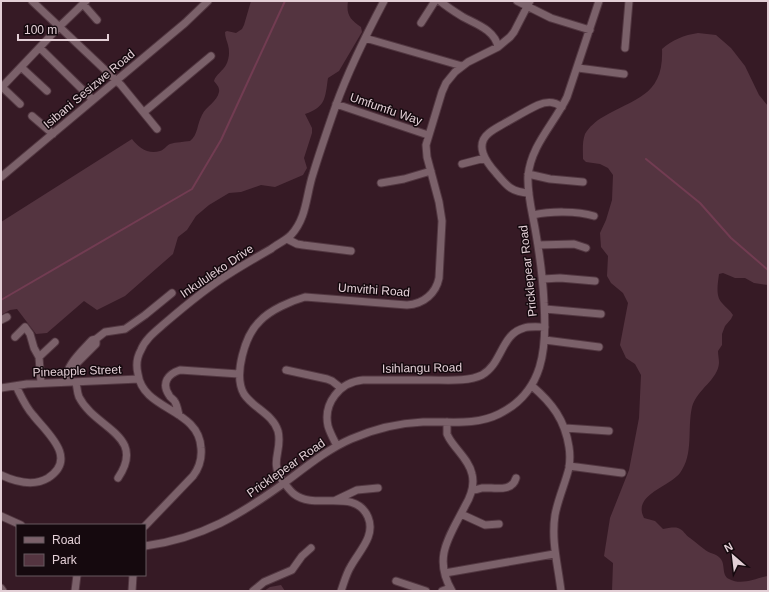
<svg xmlns="http://www.w3.org/2000/svg" width="769" height="592" viewBox="0 0 769 592" font-family="Helvetica,sans-serif">
  <style>
    .green { fill: #543440 }
    .lines { fill: none; stroke-linecap: round; stroke-linejoin: round }
    .stream { stroke: #723c52; stroke-width: 2 }
    .minor-casing { stroke: #523741; stroke-width: 9 }
    .minor { stroke: #7b616a; stroke-width: 7 }
    .labels { text-anchor: middle; stroke-width: 3; stroke-linejoin: round; paint-order: stroke }
    .street-label { font-size: 12px; fill: #e3cfd6; stroke: #15090e }
  </style>
  <rect width="100%" height="100%" fill="#361a25"/>
  <path class="green" d="M251 1H348C346 15 350 19 361 27L362 32 339 71 328 78C325 98 326 107 305 114L312 128V133L304 158 307 168 303 175 275 187 261 185 241 192 229 193 209 205 196 216 187 230 178 237 173 254 125 296 97 310 84 301 47 333 36 334 17 309 10 310 1 315V222L132 139C138 147 148 155 160 151 164 150 166 146 170 144 176 142 184 142 190 141 198 135 197 124 202 115 206 106 217 102 219 92 220 87 216 84 214 81 216 74 223 71 226 65 229 59 230 52 228 45 227 41 225 37 225 32L227 31 236 33 242 29 244 25Z
    M698 33 716 35 731 48 745 66 759 95 768 106V285L754 283 745 278H735L723 273 719 274C718 283 715 296 722 303 726 308 730 310 733 315L731 319 725 326 722 334V345L718 351C718 355 719 359 719 363 718 380 697 389 692 407 687 429 694 454 680 473 669 487 632 495 644 518L655 521 663 529C668 528 674 527 678 528 684 530 685 535 690 538 695 542 699 545 704 549 709 554 716 553 720 558 726 564 721 575 729 579 742 586 756 578 768 576V591H612L613 563 604 556 610 518 629 470 639 418 641 375 635 364 626 358 620 345 628 303 623 293 611 283 607 276 608 256 601 247 600 233 606 220 612 200 613 175 608 168 600 164 586 162 583 159C583 151 582 142 585 134 589 127 596 121 603 117 635 98 664 96 662 49 672 40 684 35 698 33Z
    M281 585 285 591H264L270 587Z"/>
  <g class="lines">
    <path class="stream" d="M646 159 700 203 731 238 768 270
      M1 300 192 189 221 140 285 1"/>
    <g class="minor-casing">
      <path id="minor" d="M32 1 121 85 157 129
        M440 1C447 7 455 12 463 17 476 24 495 30 498 47
        M517 1 551 18 590 30
        M83 4 97 20
        M421 23 435 1
        M365 38 462 66
        M40 48 93 100
        M625 48 629 1
        M21 67 47 91
        M578 68 624 74
        M1 86 20 104
        M1 88 59 27 86 1
        M336 104 428 135
        M144 112 211 56
        M32 116 53 134
        M462 164 485 158
        M528 174 550 179 583 182
        M1 177 185 23 208 1
        M381 183 404 179 431 171
        M529 193C511 192 507 186 496 173 486 162 474 145 489 133 494 129 500 126 505 123 516 117 527 110 538 105 547 101 554 101 562 107
        M533 215C551 211 577 211 594 216
        M287 239 297 244 303 245 351 251
        M538 245 574 244 586 248
        M543 279 560 278 595 281
        M545 309 601 314
        M1 320 7 317
        M15 337 25 327 30 334 34 348 39 357 41 383
        M96 339 105 332 125 329 145 315 172 293
        M545 340 599 347
        M39 357 55 342
        M286 370 327 379 332 381 341 388
        M67 376 70 370 96 344V339L92 340C84 349 60 370 69 382
        M76 382C77 387 77 392 79 397 95 429 147 435 118 478
        M532 386C552 403 565 420 569 447 570 453 570 461 569 468 565 484 558 499 555 515 551 541 558 565 561 591
        M1 388 27 384 139 379
        M179 415C178 411 177 405 175 402 174 399 170 398 169 395 161 383 168 374 180 370L239 374
        M447 422V434L449 438C456 450 469 460 472 474 475 486 471 496 465 506 450 536 432 557 452 591
        M565 428 609 431
        M337 446C334 440 330 433 328 426 323 403 340 382 363 380 385 380 408 380 430 380 446 380 468 382 482 375 502 364 501 334 524 328 530 326 538 327 545 327
        M569 466 622 473
        M1 475C16 482 33 487 48 478 79 458 46 432 33 415 25 406 21 396 16 386
        M472 490C475 490 479 489 482 488 493 487 512 493 516 478
        M336 500 357 490 378 488
        M461 514 485 525 499 524
        M1 516 21 525
        M145 526 193 476C199 468 202 458 201 448 199 408 143 411 138 374 136 366 137 357 141 350 145 339 156 331 165 323 186 305 206 288 229 274 243 265 257 257 271 249 277 244 285 241 291 235 307 218 306 195 313 174 320 151 328 128 336 105 349 69 366 35 384 1
        M145 546C203 538 240 515 287 481 307 466 328 449 351 439 374 429 398 423 423 422 448 421 475 426 499 414 544 392 547 348 544 303 543 280 540 257 536 234 533 215 527 195 528 176 531 145 554 124 567 97L599 1
        M445 573 554 554
        M396 581 426 591
        M1 588 3 591
        M75 591 77 575
        M132 591 133 575
        M253 591 264 582 292 570 302 556 311 548
        M341 591C344 583 346 574 351 566 359 551 376 536 368 517 355 487 315 511 294 494 289 490 286 485 282 480 269 461 283 450 278 431 273 414 253 408 244 394 233 375 245 335 260 321 270 310 291 301 305 297L407 305C424 304 436 293 439 278L442 221 439 202 427 157 426 145 442 92 446 83 455 72 468 62 498 47 510 37 514 32 530 1
        M442 591 450 588"/>
    </g>
    <use href="#minor" class="minor"/>
  </g>
  <g class="labels">
    <g class="street-label">
      <text transform="translate(89 89) rotate(-40)" y="4">Isibani Sesizwe Road</text>
      <text transform="translate(386 109) rotate(19)" y="4">Umfumfu Way</text>
      <text transform="translate(217 271) rotate(-34)" y="4">Inkululeko Drive</text>
      <text transform="translate(528 271) rotate(-96)" y="4">Pricklepear Road</text>
      <text transform="translate(374 290) rotate(4)" y="4">Umvithi Road</text>
      <text transform="translate(422 368) rotate(-1)" y="4">Isihlangu Road</text>
      <text transform="translate(77 371) rotate(-2)" y="4">Pineapple Street</text>
      <text transform="translate(286 468) rotate(-35)" y="4">Pricklepear Road</text>
    </g>
  </g>
  <rect width="769" height="592" fill="none" stroke="#e3cfd6" stroke-width="4"/>
  <rect x="16" y="524" width="130" height="52" fill="#15090e" stroke="#67585e"/>
  <rect x="24" y="537" width="20" height="6" fill="#7b616a" stroke="#67585e"/>
  <text x="52" y="544" font-size="12" fill="#e3cfd6">Road</text>
  <rect x="24" y="554" width="20" height="12" fill="#543440" stroke="#67585e"/>
  <text x="52" y="564" font-size="12" fill="#e3cfd6">Park</text>
  <g transform="translate(733 556) rotate(332)" stroke="#15090e" stroke-width="3" paint-order="stroke">
  <path d="M0-3L7 15L0 10L-7 15Z" fill="#e3cfd6"/>
  <text y="-6" font-size="11" font-weight="bold" text-anchor="middle" fill="#e3cfd6">N</text>
  </g>
  <path d="M18 34v6h90v-6" fill="none" stroke="#e3cfd6" stroke-width="2"/>
  <text x="24" y="34" font-size="12" fill="#e3cfd6" stroke="#15090e" stroke-width="3" paint-order="stroke">100 m</text>
</svg>
